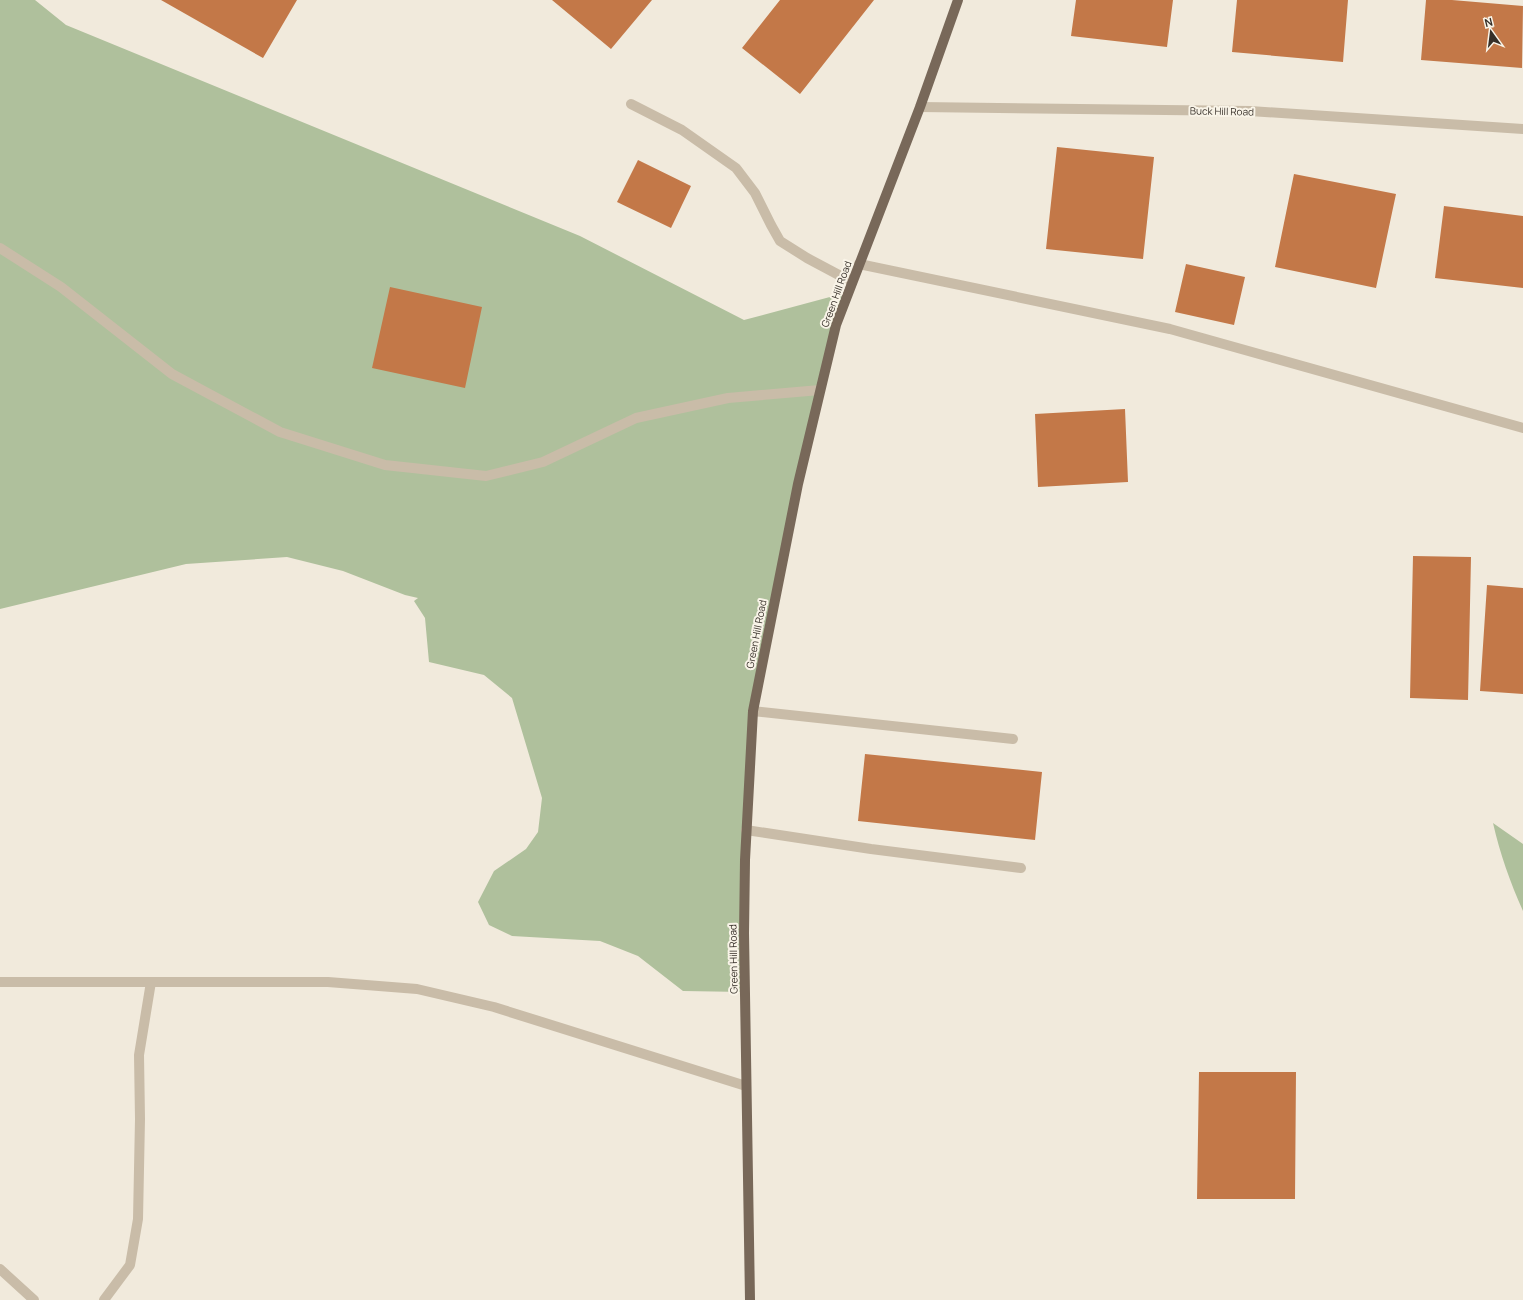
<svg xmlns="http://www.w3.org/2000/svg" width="1523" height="1300" viewBox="0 0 1523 1300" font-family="Manrope,sans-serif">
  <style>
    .green { fill: #afc09c }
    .building { fill: #c37848 }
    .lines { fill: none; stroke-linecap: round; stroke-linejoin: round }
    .minor { stroke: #c9bca8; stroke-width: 10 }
    .major { stroke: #786859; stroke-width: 10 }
    .labels { text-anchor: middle; stroke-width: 4; stroke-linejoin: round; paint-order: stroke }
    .street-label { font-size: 10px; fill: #362f28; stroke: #f9f4e8 }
  </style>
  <rect width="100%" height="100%" fill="#f1eadc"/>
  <path class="green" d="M0 0H35L66 25 580 236 744 320 841 294 844 299 816 409 755 705 745 992 683 991 638 956 600 941 512 936 489 925 478 902 494 871 526 849 538 832 542 798 512 698 484 675 429 662 425 618 414 601 418 598 405 595 343 571 287 557 186 564 0 609Z
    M1493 823 1523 844V911C1510 882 1500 854 1493 823Z"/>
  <path class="building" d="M161 0H297L263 58Z
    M552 0H652L611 49Z
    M780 0H874L800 94 742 48Z
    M1076 0H1173L1167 47 1071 36Z
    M1237 0H1348L1343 62 1232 52Z
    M1426 0H1452L1523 6 1522 68 1421 60Z
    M1057 147 1154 157 1143 259 1046 249Z
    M638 160 691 186 671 228 617 202Z
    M1294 174 1396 194 1376 288 1275 267Z
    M1444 206 1523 216V288L1435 278Z
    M1186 264 1245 277 1234 325 1175 312Z
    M390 287 482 307 465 388 372 368Z
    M1125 409 1128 482 1038 487 1035 414Z
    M1413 556 1471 557 1468 700 1410 698Z
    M1487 585 1523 588V694L1480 691Z
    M865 754 1042 772 1035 840 858 821Z
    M1199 1072H1296L1295 1199H1197Z"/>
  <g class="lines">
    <path class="minor" d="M631 104 682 130 736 168 755 193 771 225 780 241 807 258 852 282
      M920 107 1250 111 1523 129
      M0 248 61 287 172 374 280 432 385 465 486 476 543 462 636 418 728 398 820 390
      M859 264 1170 329 1523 428
      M753 711 1013 739
      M746 830 871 849 1021 868
      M0 982H328L417 989 494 1007 746 1086
      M0 1269 34 1300
      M104 1300 130 1265 138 1219 140 1119 139 1055 151 982"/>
    <path class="major" d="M750 1300 744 933 745 860 753 711 798 484 836 325 920 107 958 0"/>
  </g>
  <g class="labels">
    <g class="street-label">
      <text transform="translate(1222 111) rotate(1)" y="4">Buck Hill Road</text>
      <text transform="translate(836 294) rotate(-70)" y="4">Green Hill Road</text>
      <text transform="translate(756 634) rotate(-79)" y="4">Green Hill Road</text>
      <text transform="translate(733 959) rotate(-91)" y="4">Green Hill Road</text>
    </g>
  </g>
  <g transform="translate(1491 32) rotate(346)" stroke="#f9f4e8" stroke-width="3" paint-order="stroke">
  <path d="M0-3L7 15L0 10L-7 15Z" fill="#362f28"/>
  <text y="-6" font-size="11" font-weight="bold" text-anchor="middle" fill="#362f28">N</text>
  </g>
</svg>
